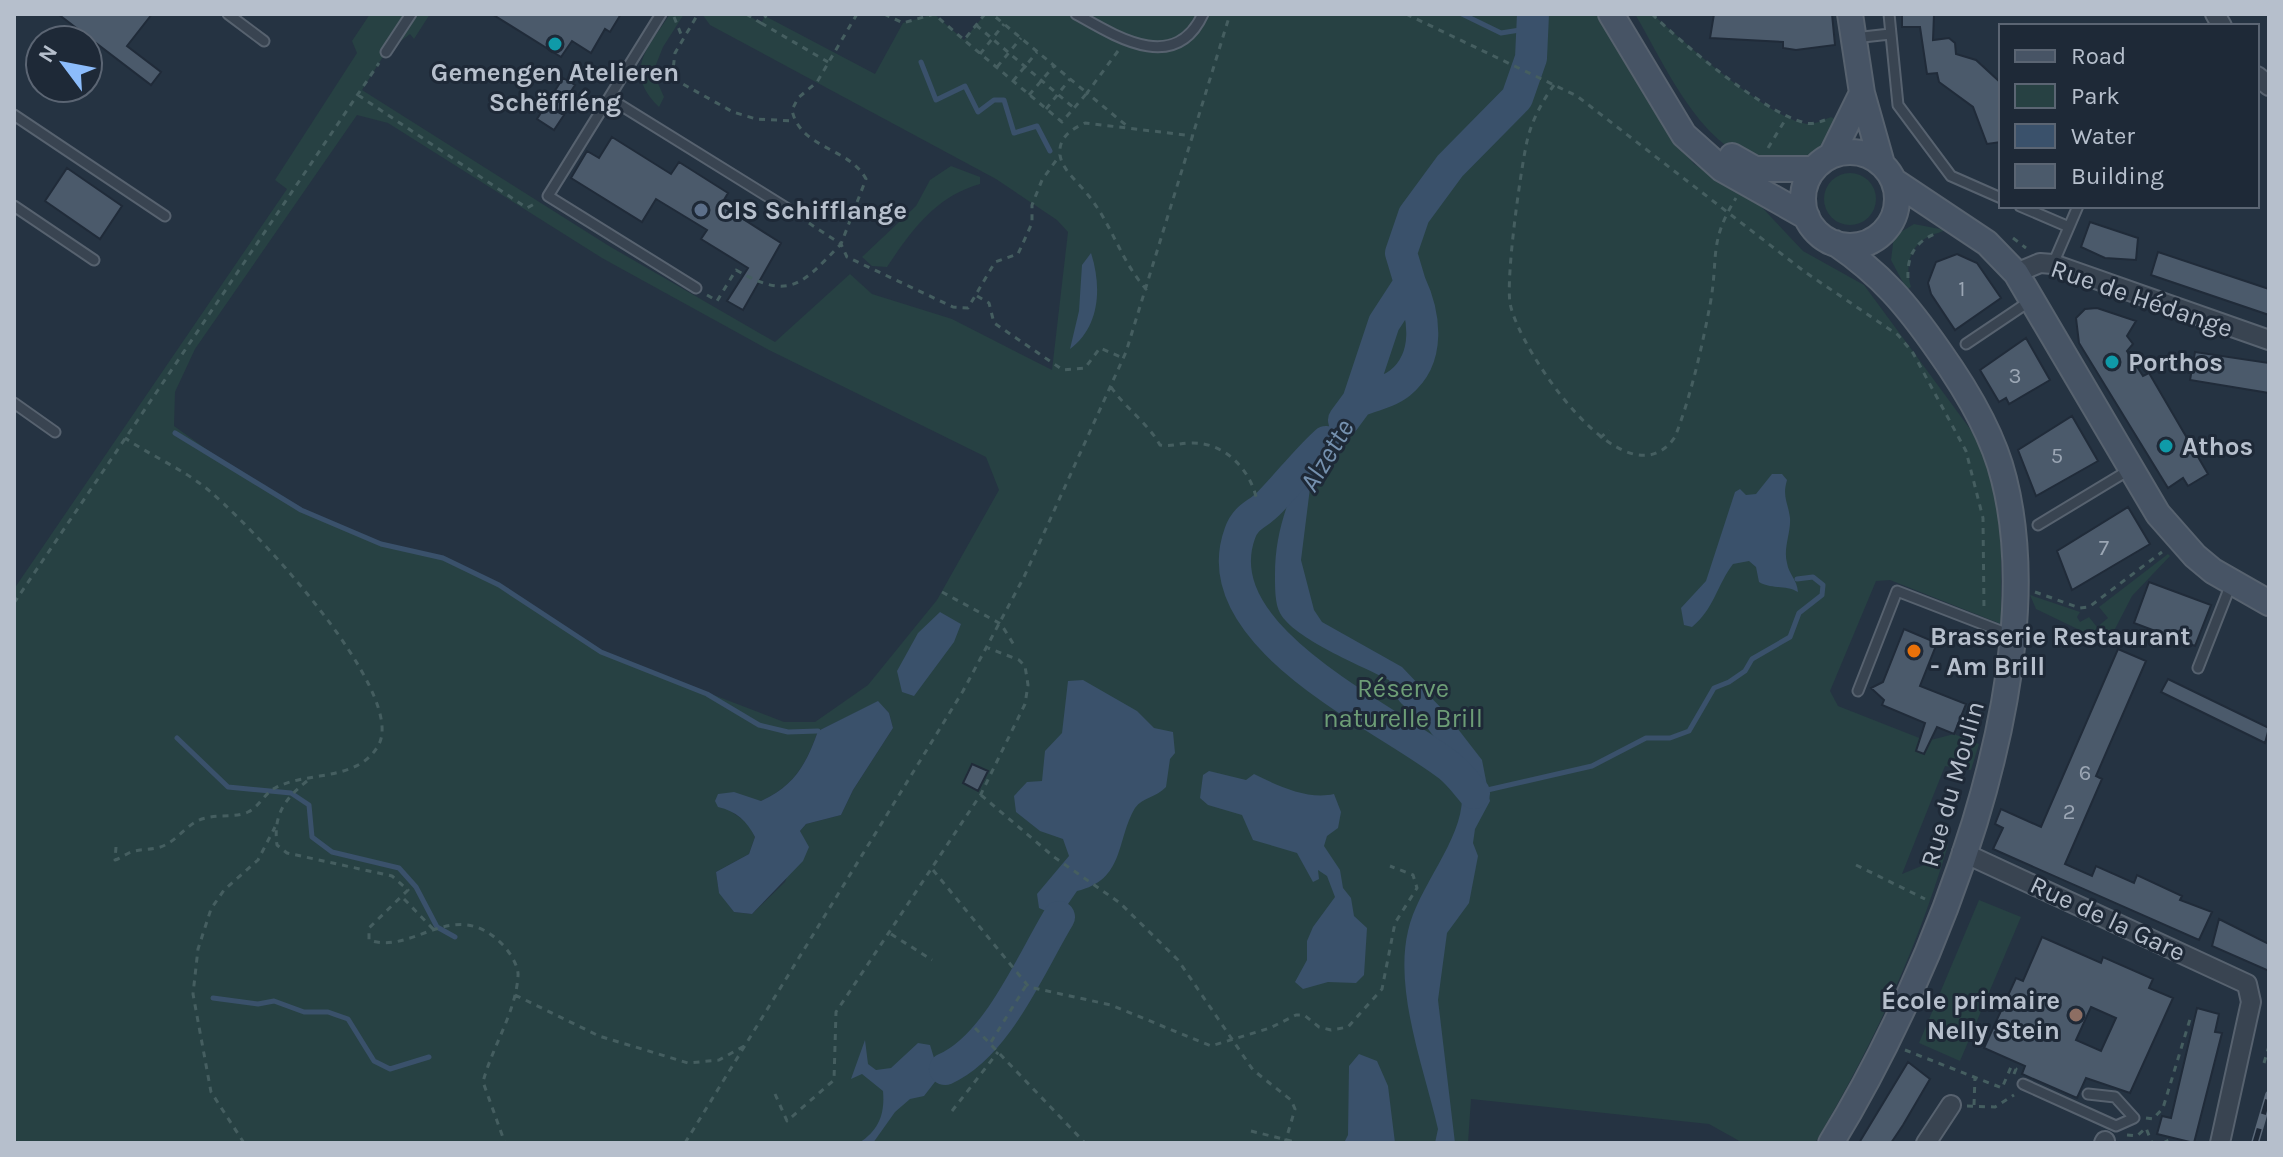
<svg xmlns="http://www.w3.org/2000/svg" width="2283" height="1157" viewBox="0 0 2283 1157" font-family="Karla,sans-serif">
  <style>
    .green { fill: #274143; fill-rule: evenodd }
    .water { fill: #3a516b }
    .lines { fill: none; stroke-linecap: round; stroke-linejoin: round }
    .stream { stroke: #3a516b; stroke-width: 5 }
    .river { stroke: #3a516b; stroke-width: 32 }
    .building { fill: #4b5a6b; stroke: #202b39; stroke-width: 2; fill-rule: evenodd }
    .lane-casing { stroke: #57626f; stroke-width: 13 }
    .street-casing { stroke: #57626f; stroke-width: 22 }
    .secondary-casing { stroke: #57626f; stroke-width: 28 }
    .path { stroke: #455e60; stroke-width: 3; stroke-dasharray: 6 6; stroke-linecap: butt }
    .lane { stroke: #394451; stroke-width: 9 }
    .street { stroke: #394451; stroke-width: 18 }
    .secondary { stroke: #475465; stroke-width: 24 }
    .rail-casing { stroke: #5b6979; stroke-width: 8 }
    .rail { stroke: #1e2937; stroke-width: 5; stroke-dasharray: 15; stroke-linecap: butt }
    .culture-dot { fill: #0f9aa8; stroke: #1e2937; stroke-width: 3 }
    .service-dot { fill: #5c6f8a; stroke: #1e2937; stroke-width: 3 }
    .food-dot { fill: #e8710a; stroke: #1e2937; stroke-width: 3 }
    .education-dot { fill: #8d6e63; stroke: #1e2937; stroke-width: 3 }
    .labels { text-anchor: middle; stroke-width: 6; stroke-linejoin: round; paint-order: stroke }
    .number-label { font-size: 22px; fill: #9ba6b4 }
    .poi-label { font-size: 26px; font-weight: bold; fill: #b6bfcc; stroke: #1e2937; text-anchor: start }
    .street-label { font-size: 26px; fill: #b6bfcc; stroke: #1e2937 }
    .park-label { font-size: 26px; fill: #6d9d76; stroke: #1e2937 }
    .water-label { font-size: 28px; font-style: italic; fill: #7591af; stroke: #1e2937 }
  </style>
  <rect width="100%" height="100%" fill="#253342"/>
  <path class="green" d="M370 14H430L414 39 410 34 386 52 362 90 609 246 775 342 850 274 872 294 952 319 1052 370 1068 232 1057 220 996 179 710 25 702 14H746L761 23 765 16 875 74 903 23 934 14 964 40 985 14H1530L1531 52 1537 14H1599L1678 144 1694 164 1754 199 1803 251 1864 285 1976 437 1992 479 2001 532V624L1890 580 1876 581 1830 691 1838 706 1927 741 1954 734 1979 744 1971 770 1945 766 1902 874 1924 865 1948 845C1917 950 1871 1049 1815 1143H1743L1709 1124 1471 1099 1468 1143H14V589L287 189 275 180 357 53 352 41ZM357 115 388 123 602 258 769 350 986 457 999 490 937 600 868 685 815 722H784L601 652 499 585 443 558 381 544 301 510 259 487 174 426 175 392 195 349ZM878 702 889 713 893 728 853 790 841 815 806 824 800 831 803 837 785 882 752 914 734 912 719 892 716 872 749 854 755 837 748 823 729 810 749 798 761 801C794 786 806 765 818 731Z
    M670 14H684L663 47 653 72 664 97 659 107C622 71 648 48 670 14Z
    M1635 14H1652C1682 40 1771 121 1808 124 1816 124 1823 120 1831 117L1838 121 1824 147C1724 205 1676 84 1635 14Z
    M951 166 980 177V184C936 196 911 231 887 267L872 266 862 257 916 206 930 180Z
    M1824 199a26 26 0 1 1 52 0a26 26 0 1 1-52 0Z
    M1914 224 1945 230C1940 233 1935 233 1928 237 1909 247 1905 267 1911 287L1907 290 1891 260 1894 236Z
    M2168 554 2170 556 2132 596 2115 629 2092 636 2036 609 2030 595 2080 612 2077 617 2080 622 2089 617 2097 627 2108 618 2099 607Z
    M1979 900 2021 917 1960 1061 1919 1043Z"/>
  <path class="water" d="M1091 253C1102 287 1100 327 1070 349L1079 311 1082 265Z
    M1366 383 1398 384 1362 406 1342 439 1327 452 1310 488 1301 560 1314 610 1322 622 1402 667 1444 711 1482 760 1490 801 1475 829 1473 843 1478 856 1469 903 1447 933 1438 1000 1455 1143H1435L1438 1129C1424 1068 1394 991 1408 931 1418 886 1463 840 1462 796 1462 780 1434 733 1422 722 1404 704 1397 705 1389 680 1362 666 1294 639 1280 613 1275 604 1275 588 1275 577 1274 500 1318 438 1366 383Z
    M1772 474H1782L1787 480C1782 497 1788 502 1790 518 1791 533 1783 548 1787 563 1789 575 1797 579 1798 592 1785 584 1773 590 1759 582L1756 567 1749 561 1733 564C1717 585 1714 609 1692 627L1684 625 1681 608 1706 581 1735 492 1740 489 1746 495 1756 494Z
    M940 612 961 624 954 642 914 696 902 692 897 671 918 633Z
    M1083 680 1137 711 1154 728 1173 732 1175 753 1170 759 1166 787C1157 797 1143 797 1135 808 1116 840 1125 880 1077 891L1059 917 1039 908 1037 894 1069 856 1063 839 1040 831 1016 812 1014 796 1027 782 1042 781 1045 751 1062 733 1068 681Z
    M878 701 889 713 893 728 853 790 841 815 806 824 800 831 809 847 803 861 752 914 734 912 719 893 716 872 749 854 755 837C747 821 736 811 718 807L715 801 718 794 734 792 761 801C794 786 806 765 818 731Z
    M1209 771 1246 780 1254 774C1278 786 1308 800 1334 794L1341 812 1338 828 1327 836 1324 846 1340 870 1343 888 1351 898 1354 916 1367 928 1364 975 1356 983 1328 982 1303 989 1295 982 1307 960V941L1313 927 1335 897 1327 876 1318 870 1319 879 1313 882 1297 853 1253 840 1242 815 1208 805 1200 798 1203 775Z
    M865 1040 868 1064 876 1070 891 1068 918 1043 930 1045 934 1058 945 1069 924 1096 910 1099 895 1112 873 1143H859C879 1130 885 1114 883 1091L862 1074 851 1079Z
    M1359 1054 1377 1061 1388 1086 1395 1143H1344L1348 1135 1349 1066Z"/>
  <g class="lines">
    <path class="stream" d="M1462 14 1501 33 1533 28
      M921 62 936 100 965 86 978 112 994 100H1004L1014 133 1037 126 1050 151
      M175 433 301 510 381 544 443 558 499 585 601 652 707 694 759 725 788 732 818 731
      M177 738 228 787 291 793 309 805 312 837 332 852 399 868 416 887 437 927 455 937
      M1483 791 1592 766 1646 738H1670L1689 731 1714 688 1729 682 1745 671 1752 659 1790 637 1799 613 1822 595 1823 585 1813 577 1797 579
      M213 998 258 1004 274 1001 304 1012H328L348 1019 374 1061 390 1069 429 1057"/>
    <path class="river" d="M1358 401C1371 396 1389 392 1400 383 1431 358 1425 315 1410 283
      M1344 420 1358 401 1384 323 1410 283 1401 253 1414 215 1450 166 1517 98 1531 58 1533 14
      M1326 442C1305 461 1288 484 1268 504 1257 515 1246 516 1240 533 1202 637 1385 716 1449 766 1459 774 1466 784 1474 793
      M945 1069C997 1046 1030 965 1059 917"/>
  </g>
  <path class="building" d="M58 14H152L127 46 161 72 151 85Z
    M492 14H621L610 32 605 29 591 53 572 41 561 57Z
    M1714 14H1832L1835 45 1796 50 1783 48V42L1710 38Z
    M1902 14H1934L1933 40 1949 38 1955 43 1956 54 1976 60 2001 83V142L1987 144 1973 107 1939 82 1937 73 1927 74 1920 27H1902Z
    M563 78 575 85 558 112 564 115 554 130 537 119Z
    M612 137 671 174 679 162 728 193 721 205 781 243 743 310 727 301 748 268 701 239 707 230 656 199 642 222 571 178 587 151 599 158Z
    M67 168 122 206 100 239 45 201Z
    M2090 222 2138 238 2136 260 2105 258 2081 247Z
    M2158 252 2269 289V315L2151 275Z
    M1957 254 1977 263 2001 298 1955 330 1931 294 1928 283 1936 262Z
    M2097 308 2136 321 2127 336 2133 344 2127 351 2143 376 2149 373 2208 474 2188 486 2183 478 2168 488 2079 343 2076 318 2085 309Z
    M2026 338 2050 380 2009 404 2006 398 1999 402 1980 370Z
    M2195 352 2269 363V393L2190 380Z
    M2072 416 2098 461 2036 496 2018 450Z
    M2128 507 2150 544 2072 590 2057 551Z
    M2149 582 2211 605 2195 646 2134 623Z
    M1904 629 1937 643 1920 686 1966 704 1954 734 1937 727 1924 754 1916 751 1925 723 1882 705 1884 700 1871 688 1883 682Z
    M2118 649 2146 661 2096 776 2102 779 2065 864 2092 876 2096 866 2134 883 2137 875 2182 896 2180 900 2212 912 2199 940 1993 849 2003 828 1995 824 2001 809 2041 827Z
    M2168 679 2269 728 2265 743 2161 692Z
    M972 764 988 771 978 791 963 783Z
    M2219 919 2269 944V971L2212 946Z
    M2042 937 2101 963 2103 957 2153 979 2149 988 2173 998 2130 1093 2086 1078 2077 1098 2022 1074 2025 1066 1984 1048 2016 978 2023 981ZM2091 1007 2116 1018 2101 1051 2076 1040Z
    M2197 1008 2219 1014 2215 1032 2222 1033 2194 1143 2157 1134 2162 1116 2171 1118Z
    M1908 1062 1930 1079 1903 1125 1891 1143H1859Z"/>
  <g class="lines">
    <g class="lane-casing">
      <path id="lane" d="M228 14 264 41
        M661 14 548 196 696 288
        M1076 14C1115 36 1175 75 1203 14
        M1889 14 1898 105 1951 176 2001 198
        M1854 38 1890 34
        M386 52 411 14
        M609 98 788 209
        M14 115 165 216
        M14 206 94 260
        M2020 206 2069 227 2053 264
        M2069 227 2078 206
        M1966 344 2030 301
        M14 403 55 432
        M2038 525 2129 470
        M2198 668 2231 584
        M1858 691 1897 591 2011 635
        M2023 1084 2116 1126 2134 1118 2115 1097 2088 1094"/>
    </g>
    <g class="street-casing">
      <path id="street" d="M2215 14 2222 26
        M2257 76 2269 86
        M2016 273 2040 263 2053 264 2269 340
        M1962 852 2247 984 2251 1002 2220 1143
        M1926 1143 1951 1105
        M2104 1143 2105 1141"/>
    </g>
    <g class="secondary-casing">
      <path id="secondary" d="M1611 14 1684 135 1722 169 1807 217
        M1850 14 1862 93 1882 164
        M1803 199a47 47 0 1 1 94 0a47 47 0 1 1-94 0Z
        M1732 156 1755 169H1814
        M1831 156 1862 93
        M1894 181 1987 243 2016 273 2158 514 2195 556 2213 571 2269 603
        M1831 1143C1934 975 2054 676 2004 479 1993 433 1966 389 1939 351 1907 305 1882 275 1835 243"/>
    </g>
    <path class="path" d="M746 14 761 23 767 14
      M857 14 817 82 798 98 792 110C800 149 849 147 866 179L841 244 847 257 953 307 968 308 995 262 1018 254 1032 223V205L1042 180 1060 155
      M884 14 903 23 934 14 963 39
      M985 14 964 40 1062 122 1087 93 992 14
      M1406 14 1577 96 1805 272 1898 335 1913 353 1966 451 1983 518 1984 611
      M1652 14C1684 45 1761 110 1802 122 1810 125 1817 123 1825 120
      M674 17 683 39
      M761 23 828 62
      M976 25 1074 108
      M1118 51 1087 93 1127 126
      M980 54 1004 24
      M997 67 1021 38
      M637 76 672 78 733 112 756 119 795 121
      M672 78 675 53 698 14
      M1013 81 1037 52
      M1554 85C1541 103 1530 124 1526 146 1520 176 1506 275 1510 303 1518 349 1626 509 1675 437 1691 396 1702 347 1710 305 1719 257 1708 243 1736 198
      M358 95 527 208 538 202
      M1029 95 1054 66
      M1046 109 1070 79
      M1768 148 1787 117
      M2013 238 2026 248
      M1908 278C1907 256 1915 242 1935 234
      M1147 290C1121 262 1112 224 1088 195 1079 183 1062 170 1060 155 1058 137 1072 129 1085 123L1194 136
      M707 295 717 301 736 270C790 301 801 285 841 244L798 216
      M977 296 989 303 994 323 1063 370 1085 368 1100 348 1123 358
      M1111 387C1126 409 1147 422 1160 445 1173 447 1179 443 1191 443 1225 442 1251 470 1257 501
      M1600 438 1609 430
      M942 592 1001 624 1014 645
      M2035 592 2080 608 2089 607 2162 552
      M14 603 379 63
      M307 781C284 799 273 816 277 845L287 853 392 876 408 890 369 928V940C413 956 454 895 502 944 509 951 519 966 518 976 516 1012 492 1047 483 1082L505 1143
      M981 795 1054 857 1120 903 1178 960 1253 1070 1291 1100 1295 1109 1285 1143
      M116 847 115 860C121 858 126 854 131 852 143 848 155 851 167 844 180 837 190 821 206 818 220 814 235 818 248 812 259 807 264 794 275 788 306 771 357 782 378 746 410 693 246 518 202 485 178 467 150 455 125 438
      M1856 865 1925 899
      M933 870 1029 987 1111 1005 1211 1046 1270 1028 1296 1015H1304L1319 1027 1331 1030 1348 1027 1382 989 1395 923 1417 888 1413 875 1390 866
      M404 899 435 931
      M891 934 932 960
      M515 995 599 1036 688 1063 719 1060 746 1045
      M975 1028 1085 1143
      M991 1042 1027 984
      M1905 1050 2002 1088 2011 1067 2016 1069 2014 1074
      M2264 1063 2269 1046
      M775 1094 787 1121 834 1080 836 1012 981 794 1025 704 1028 685 1025 666 1019 660 988 648
      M1974 1105 1975 1077
      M1967 1106 1995 1107 2014 1095
      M952 1111 998 1052
      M2146 1118 2153 1119 2163 1108 2191 1016
      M1251 1131 1299 1143
      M2127 1135 2137 1136 2146 1128 2152 1143
      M244 1143 211 1092 193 994 198 949 211 909 224 890 258 860 275 827
      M685 1143 963 691 1024 577 1126 352 1230 14
      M2163 1143 2169 1140 2172 1143"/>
    <use href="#lane" class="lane"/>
    <use href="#street" class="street"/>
    <use href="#secondary" class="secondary"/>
    <g class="rail-casing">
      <path id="rail" d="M2255 1143 2269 1095"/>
    </g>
    <use href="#rail" class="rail"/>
  </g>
  <g class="culture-dot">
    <circle cx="555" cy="44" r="8"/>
    <circle cx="2112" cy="362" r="8"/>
    <circle cx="2166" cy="446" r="8"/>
  </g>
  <circle class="service-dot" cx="701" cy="210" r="8"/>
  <circle class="food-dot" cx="1914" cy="651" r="8"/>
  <circle class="education-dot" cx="2076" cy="1015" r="8"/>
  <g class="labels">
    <g class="number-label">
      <text x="1962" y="296">1</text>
      <text x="2015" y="383">3</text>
      <text x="2057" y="463">5</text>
      <text x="2104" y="555">7</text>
      <text x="2085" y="780">6</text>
      <text x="2069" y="819">2</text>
    </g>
    <g class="poi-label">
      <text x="555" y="81" text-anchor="middle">Gemengen Atelieren<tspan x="555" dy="30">Schëffléng</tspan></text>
      <text x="717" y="219">CIS Schifflange</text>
      <text x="2128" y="371">Porthos</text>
      <text x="2182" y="455">Athos</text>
      <text x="1930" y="645">Brasserie Restaurant<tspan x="1930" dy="30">- Am Brill</tspan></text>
      <text x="2060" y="1009" text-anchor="end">École primaire<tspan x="2060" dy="30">Nelly Stein</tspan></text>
    </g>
    <g class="street-label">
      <text transform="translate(2142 298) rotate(19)" y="9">Rue de Hédange</text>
      <text transform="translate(1952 784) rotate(-74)" y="9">Rue du Moulin</text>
      <text transform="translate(2108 918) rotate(25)" y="9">Rue de la Gare</text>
    </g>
    <g class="park-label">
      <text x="1403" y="697">Réserve<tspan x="1403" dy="30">naturelle Brill</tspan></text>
    </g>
    <g class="water-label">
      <text transform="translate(1326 455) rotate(-59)" y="10">Alzette</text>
    </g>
  </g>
  <rect width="2283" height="1157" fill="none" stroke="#b6bfcc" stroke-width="32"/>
  <rect x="1999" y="24" width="260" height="184" fill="#1e2937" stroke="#5b6573" stroke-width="2"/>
  <rect x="2015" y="50" width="40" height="12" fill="#475465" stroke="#5b6573" stroke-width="2"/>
  <text x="2071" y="64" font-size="24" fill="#b6bfcc">Road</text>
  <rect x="2015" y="84" width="40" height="24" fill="#274143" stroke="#5b6573" stroke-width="2"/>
  <text x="2071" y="104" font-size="24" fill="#b6bfcc">Park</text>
  <rect x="2015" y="124" width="40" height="24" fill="#3a516b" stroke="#5b6573" stroke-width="2"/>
  <text x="2071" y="144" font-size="24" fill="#b6bfcc">Water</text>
  <rect x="2015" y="164" width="40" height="24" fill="#4b5a6b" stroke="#5b6573" stroke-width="2"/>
  <text x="2071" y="184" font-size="24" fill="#b6bfcc">Building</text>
  <g transform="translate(64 64) rotate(302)"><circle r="38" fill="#1e2937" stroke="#5b6573" stroke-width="2"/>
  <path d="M0-6L14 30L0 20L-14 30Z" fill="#8cbcfb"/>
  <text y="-12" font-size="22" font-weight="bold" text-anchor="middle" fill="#b6bfcc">N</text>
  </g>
</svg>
